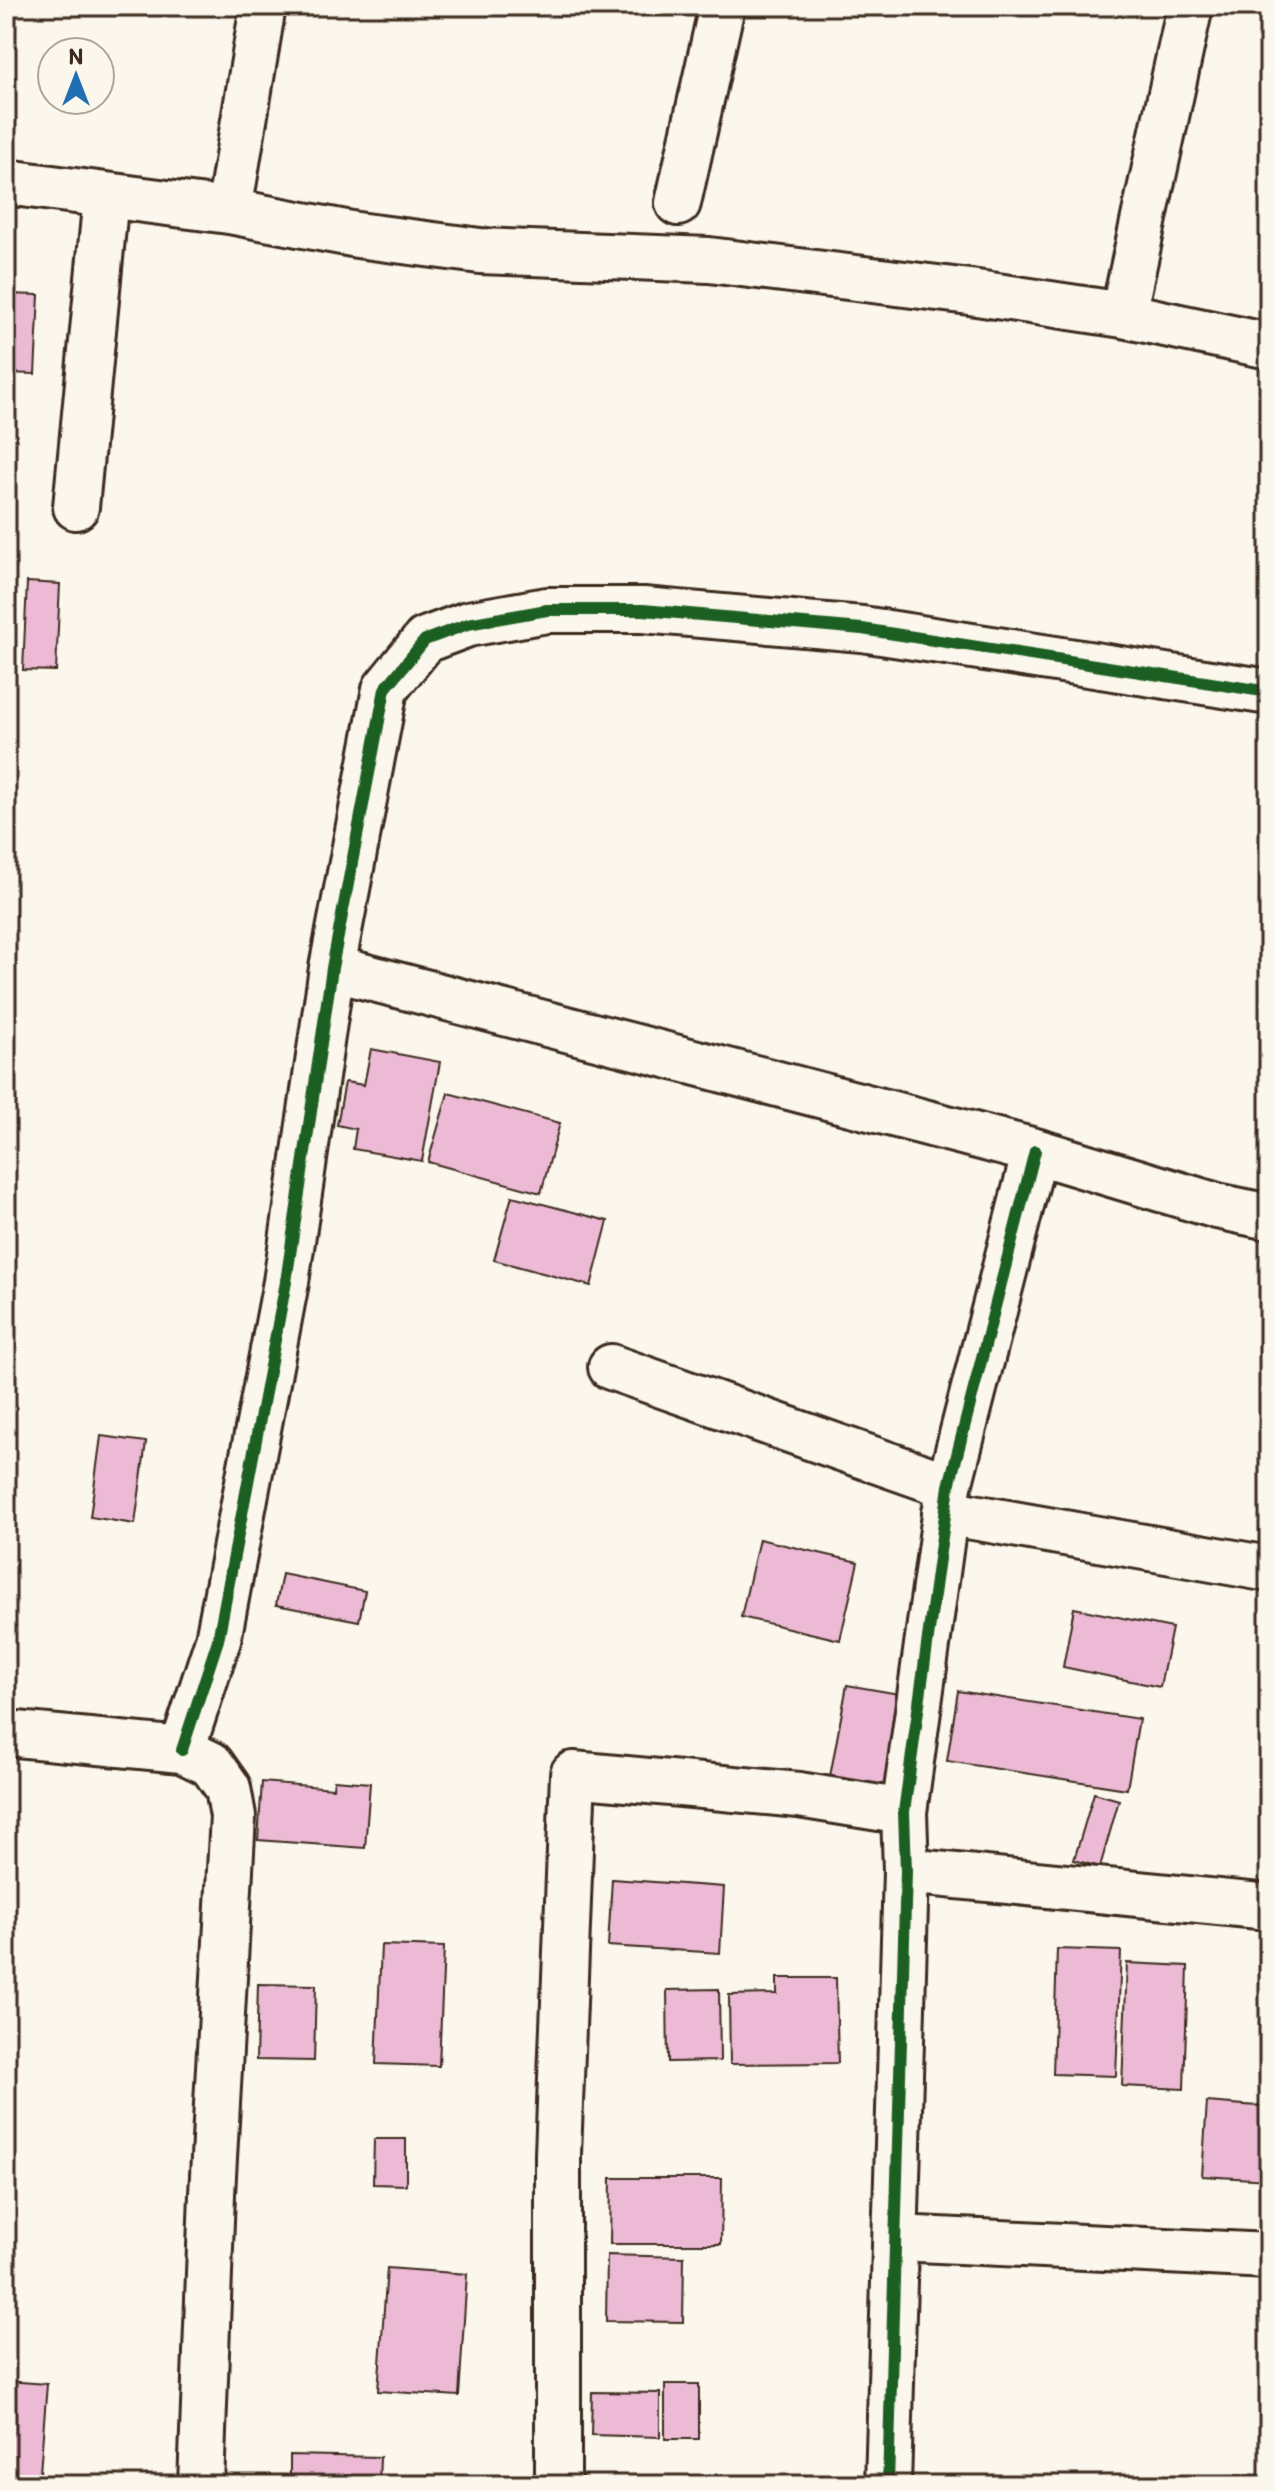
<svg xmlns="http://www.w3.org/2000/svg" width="1275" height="2491" viewBox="0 0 1275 2491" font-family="Itim,sans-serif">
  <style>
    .building { fill: #edbad6; stroke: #3b2a1e; stroke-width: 2 }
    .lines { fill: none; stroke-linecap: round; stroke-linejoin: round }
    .street-casing { stroke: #3b2a1e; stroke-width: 50 }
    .street { stroke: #fbf7ec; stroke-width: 44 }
    .cycleway-casing { stroke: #fbf7ec; stroke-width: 17 }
    .cycleway { stroke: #1b5e20; stroke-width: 12 }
  </style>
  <rect width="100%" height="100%" fill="#fbf7ec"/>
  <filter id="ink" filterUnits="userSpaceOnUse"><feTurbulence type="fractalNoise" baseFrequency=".0125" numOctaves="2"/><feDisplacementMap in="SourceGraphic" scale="16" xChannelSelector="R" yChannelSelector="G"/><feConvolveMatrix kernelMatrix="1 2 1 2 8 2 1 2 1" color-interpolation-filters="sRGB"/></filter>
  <g filter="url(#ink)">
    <path class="building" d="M6 294 39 295 35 374 6 373Z
      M27 582 60 584 56 671 23 670Z
      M371 1049 440 1062 422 1161 353 1149 356 1129 337 1125 345 1082 364 1085Z
      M448 1093 560 1123 541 1193 428 1162Z
      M512 1196 608 1221 591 1286 494 1260Z
      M101 1436 146 1442 135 1524 90 1517Z
      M759 1539 858 1562 840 1640 741 1617Z
      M282 1574 365 1591 359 1621 276 1605Z
      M1074 1608 1172 1628 1160 1687 1063 1667Z
      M847 1685 905 1695 886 1793 829 1782Z
      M958 1691 1139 1719 1127 1789 947 1761Z
      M334 1780 370 1783 365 1848 258 1840 262 1782 333 1788Z
      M1094 1793 1119 1800 1100 1867 1074 1860Z
      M612 1879 724 1887 720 1953 608 1946Z
      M381 1945 444 1947 439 2066 376 2064Z
      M1057 1949 1121 1951 1116 2076 1053 2074Z
      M1127 1963 1188 1966 1184 2089 1122 2086Z
      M777 1978H836L838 2063 730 2064 729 1995 777 1994Z
      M258 1984 316 1985 314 2061 256 2060Z
      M719 1989 720 2061 668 2062 667 1990Z
      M1207 2102 1269 2107V2180L1202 2176Z
      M374 2139H406V2185L373 2184Z
      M611 2178H722L721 2244H610Z
      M607 2255 684 2257 683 2322 606 2321Z
      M387 2268 467 2274 459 2396 378 2391Z
      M6 2381 47 2384 39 2485 6 2484Z
      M665 2384H699V2439H665Z
      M592 2392 660 2393V2437L591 2435Z
      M290 2455 380 2457 379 2485H259L290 2484Z"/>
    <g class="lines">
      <g class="street-casing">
        <path id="street" d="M6 182 229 211 357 235 480 251 709 260 970 292 1123 315 1269 346
          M678 203 722 6
          M229 211 263 6
          M1123 315 1190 6
          M76 507 106 196
          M332 968 1035 1151 1217 1206 1269 1217
          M611 1367 949 1486
          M945 1512 1269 1569
          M6 1733 182 1750 211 1764 228 1788 233 1816 212 2194 201 2485
          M182 1750 218 1640 286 1282 332 968 385 689 425 640 468 624 547 610H643L862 629 1269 692
          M906 1871 1269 1907
          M897 2238 1269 2256
          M558 2485V2154L573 1774 799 1795 904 1812
          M888 2485 906 1871 904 1812 949 1486 1035 1151"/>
      </g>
      <use href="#street" class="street"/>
      <g class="cycleway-casing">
        <path id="cycleway" d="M182 1750 218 1640 286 1282 332 968 385 689 425 640 468 624 547 610H643L862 629 1269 692
          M888 2485 906 1871 904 1812 949 1486 1035 1151"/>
      </g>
      <use href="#cycleway" class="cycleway"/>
    </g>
  </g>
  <rect width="1275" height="2491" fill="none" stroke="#fbf7ec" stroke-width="32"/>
  <rect x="16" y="16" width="1243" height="2459" fill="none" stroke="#3b2a1e" stroke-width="3" filter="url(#ink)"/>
  <g transform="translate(76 76)"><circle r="38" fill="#fbf7ec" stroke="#aea59a" stroke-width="2"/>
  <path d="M0-6L14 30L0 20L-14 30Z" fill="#1f6fb2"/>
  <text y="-12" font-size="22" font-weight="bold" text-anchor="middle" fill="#3b2a1e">N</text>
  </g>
</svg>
